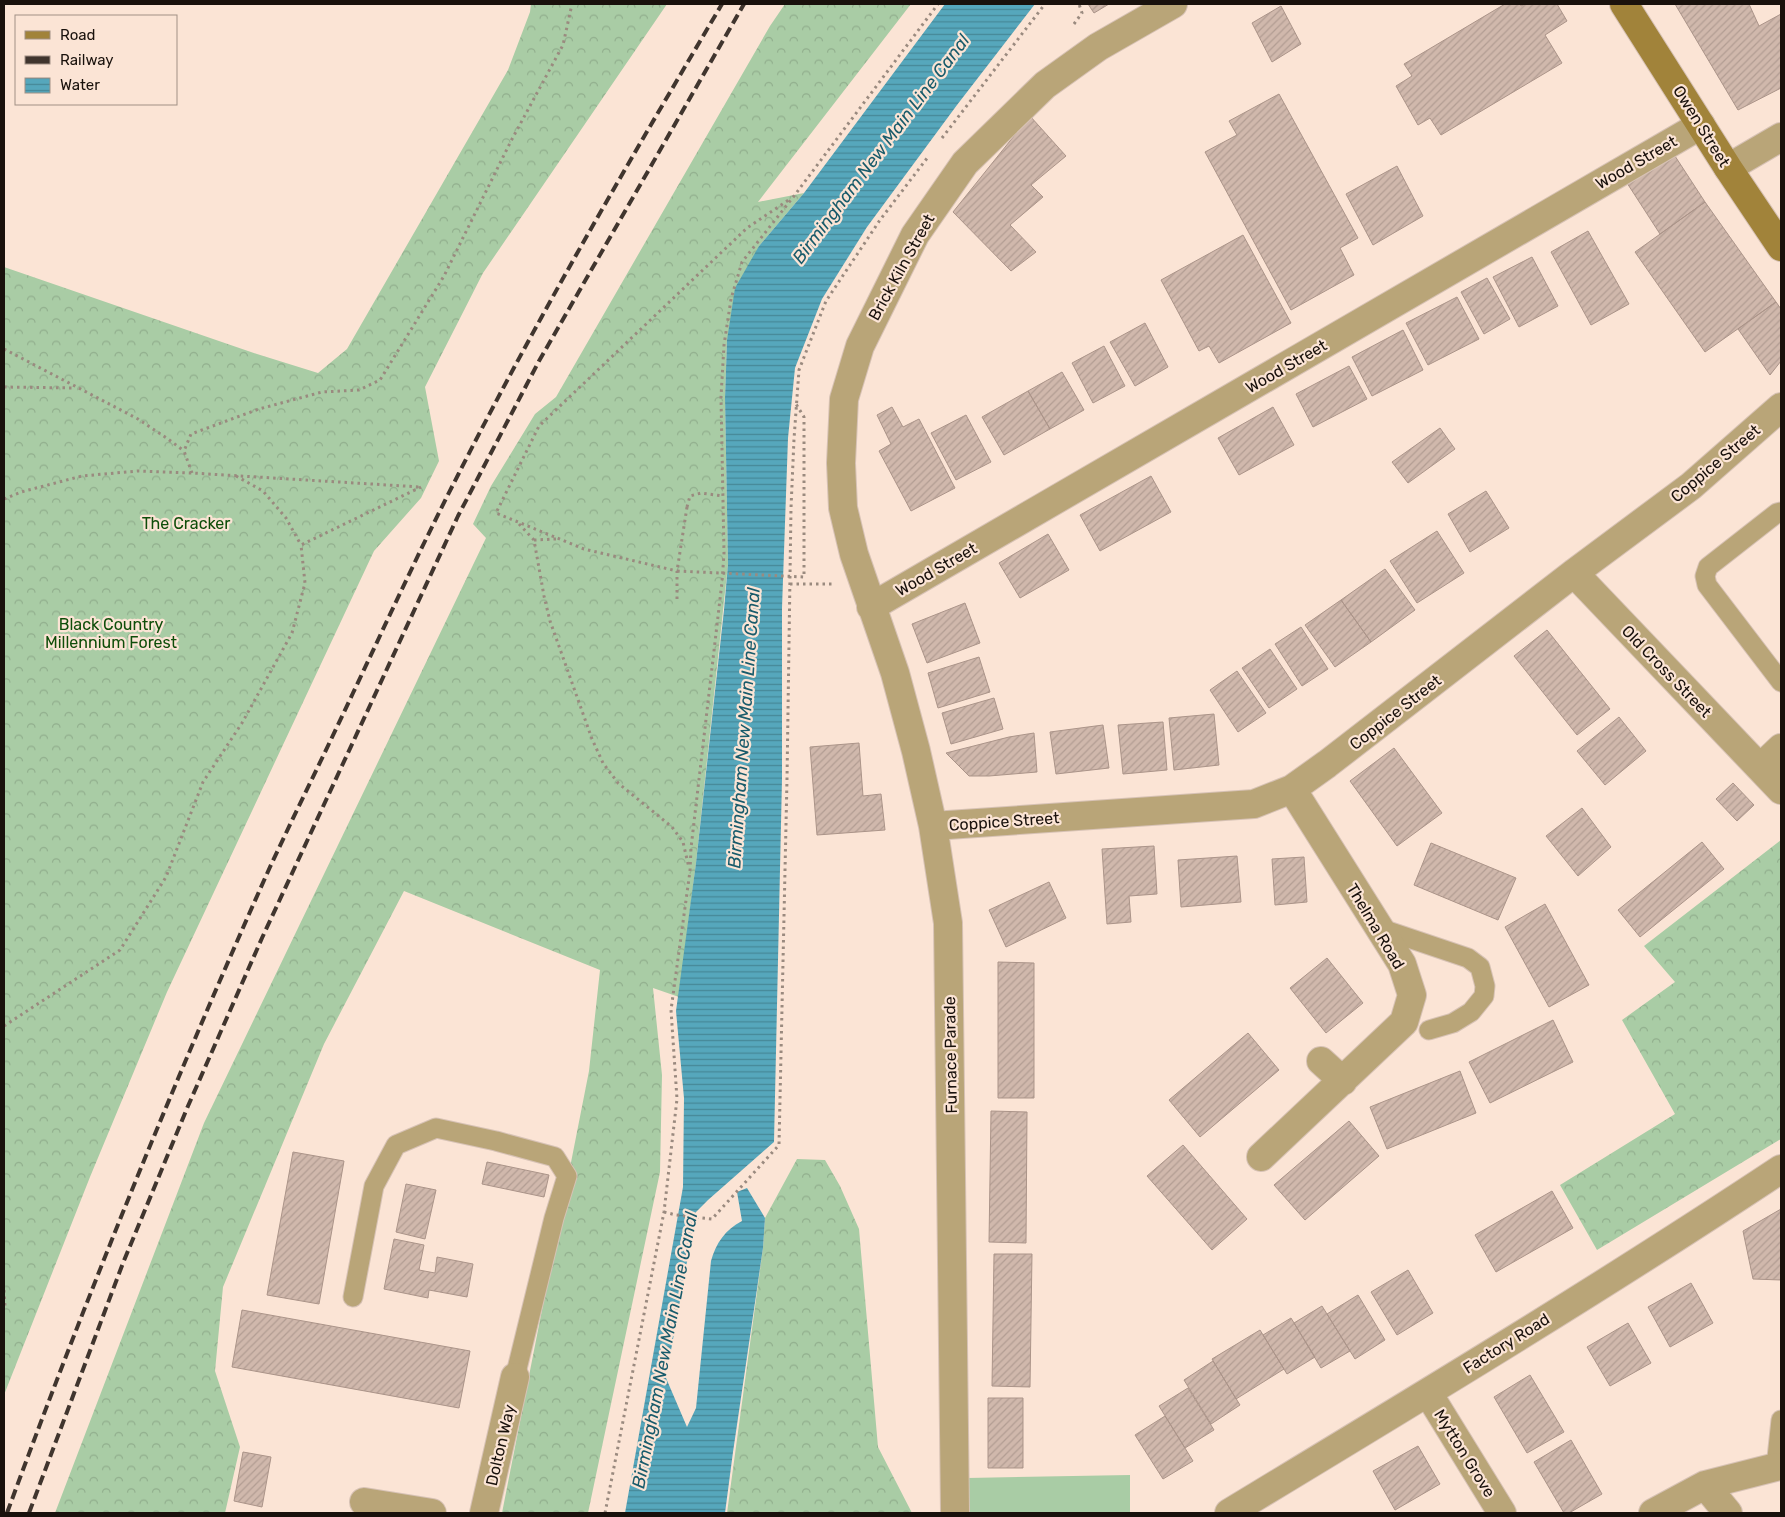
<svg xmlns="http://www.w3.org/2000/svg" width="1785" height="1517" viewBox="0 0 1785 1517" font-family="Rubik,sans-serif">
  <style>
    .grass { fill: #a9cca5 }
    .forest { fill: url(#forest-crowns) }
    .water { fill: url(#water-rules) }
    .building { fill: url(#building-hatch); stroke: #ab9489 }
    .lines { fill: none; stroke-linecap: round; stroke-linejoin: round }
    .service-casing { stroke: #d7c2b5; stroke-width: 21 }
    .pedestrian-casing { stroke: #d7c2b5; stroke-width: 30 }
    .minor-casing { stroke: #d7c2b5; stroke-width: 30 }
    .secondary-casing { stroke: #d7c2b5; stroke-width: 30 }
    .path { stroke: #9a8a7f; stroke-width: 3; stroke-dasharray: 2.5 4; stroke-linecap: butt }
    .service { stroke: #b9a578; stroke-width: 19 }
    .pedestrian { stroke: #b9a578; stroke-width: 28 }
    .minor { stroke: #b9a578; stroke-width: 28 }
    .secondary { stroke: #a1833a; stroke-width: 28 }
    .rail { stroke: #40352e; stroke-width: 4; stroke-dasharray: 10 5; stroke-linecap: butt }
    .path-bridge { stroke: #9a8a7f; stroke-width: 3; stroke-dasharray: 2.5 4; stroke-linecap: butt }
    .labels { text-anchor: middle; stroke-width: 4.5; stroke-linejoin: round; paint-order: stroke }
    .street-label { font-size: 16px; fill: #19110c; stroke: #fbe4d5 }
    .park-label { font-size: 16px; fill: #0e4d09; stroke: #fbe4d5 }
    .water-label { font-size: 18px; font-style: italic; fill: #195b6b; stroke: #fbe4d5 }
  </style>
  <defs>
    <pattern id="forest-crowns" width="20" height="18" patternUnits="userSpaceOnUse" patternTransform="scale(1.25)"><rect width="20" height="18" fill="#a9cca5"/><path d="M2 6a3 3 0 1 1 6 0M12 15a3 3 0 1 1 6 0" fill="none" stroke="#91ae8d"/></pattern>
    <pattern id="water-rules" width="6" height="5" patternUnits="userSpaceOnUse" patternTransform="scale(1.25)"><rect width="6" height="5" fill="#56a7bc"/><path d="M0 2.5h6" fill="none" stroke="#468797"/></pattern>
    <pattern id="building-hatch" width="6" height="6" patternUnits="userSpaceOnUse" patternTransform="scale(1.25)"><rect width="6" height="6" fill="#d0b8ac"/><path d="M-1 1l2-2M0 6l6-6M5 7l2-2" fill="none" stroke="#b29d93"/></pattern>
  </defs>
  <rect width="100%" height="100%" fill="#fbe4d5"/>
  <path class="grass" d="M1130 1475V1513H969L967 1478Z"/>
  <path class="forest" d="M531 4H667L483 273 425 387 439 461 421 498 374 551 167 992 90 1177 4 1395V267L257 354 318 373 347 349 508 70 530 12Z
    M785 4H911L758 202 804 193 759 246 727 340 725 398 728 564 696 863 679 997 653 988 662 1075 660 1172 588 1513H502L589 1071 600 970 404 891 324 1044 223 1287 215 1371 240 1447 225 1513H55L204 1123 486 538 473 524 491 486 535 414 556 397 770 26Z
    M1781 840V1139L1597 1250 1560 1185 1675 1114 1622 1020 1675 982 1644 946Z
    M797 1159 825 1160 840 1186 859 1229 878 1447 912 1513H727L763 1248 765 1218Z"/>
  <path class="water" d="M945 4H1035L957 105 867 227 822 299 795 368 788 438 782 608V779L774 1142 708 1200 696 1212 666 1378 687 1427 696 1408 711 1261C716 1243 725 1230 742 1221L737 1192 747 1188 765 1218 763 1248 733 1452 725 1513H625L683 1187 684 1098 676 1011 696 863 724 610 728 564 725 398 727 340 735 288 759 246 804 193Z"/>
  <path class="building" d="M1088 4H1109L1094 13Z
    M1505 4H1520L1521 6 1525 4H1557L1567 21 1545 35 1562 63 1441 135 1430 118 1418 125 1396 86 1412 76 1404 64Z
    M1675 4H1749L1759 26 1781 14V88L1738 110Z
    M1281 6 1301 44 1272 62 1252 23Z
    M1279 94 1358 238 1340 248 1354 275 1291 310 1205 152 1237 135 1229 121Z
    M1030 116 1066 156 1031 185 1043 197 1010 225 1036 252 1011 271 953 212Z
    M1673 153 1705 202 1660 234 1627 183Z
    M1397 166 1423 216 1373 245 1346 194Z
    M1705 202 1776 302 1705 352 1635 252Z
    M1588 231 1629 304 1591 325 1551 252Z
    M1243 235 1291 323 1219 363 1209 346 1199 351 1161 280Z
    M1532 257 1558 306 1519 327 1493 277Z
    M1487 278 1510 319 1484 334 1461 292Z
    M1457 297 1479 339 1428 365 1406 323Z
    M1776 302 1781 309V361L1770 375 1738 329Z
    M1145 323 1168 367 1135 386 1110 342Z
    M1403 330 1423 370 1372 396 1352 357Z
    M1104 346 1125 386 1093 403 1072 363Z
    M1349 366 1367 399 1313 427 1296 394Z
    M1062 372 1084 410 1050 429 1028 391Z
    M1028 391 1050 429 1004 455 982 417Z
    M892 407 903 427 919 419 955 488 911 511 879 451 891 444 877 415Z
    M1273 407 1294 445 1239 475 1218 438Z
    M966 415 991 462 956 480 931 433Z
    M1440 428 1455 449 1408 483 1392 462Z
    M1151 476 1171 512 1100 551 1080 515Z
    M1486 491 1509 528 1470 552 1448 514Z
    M1437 531 1464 573 1417 603 1390 561Z
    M1048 534 1069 570 1020 598 999 563Z
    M1385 569 1415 610 1371 642 1341 600Z
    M1341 600 1371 642 1335 667 1305 625Z
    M965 603 980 643 927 663 912 624Z
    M1301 627 1328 669 1302 686 1275 644Z
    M1547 630 1610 709 1577 735 1514 656Z
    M1270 649 1297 689 1269 708 1242 668Z
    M979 657 990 692 938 708 928 673Z
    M1237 671 1266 713 1238 732 1210 690Z
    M994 698 1003 729 951 744 942 713Z
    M1214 714 1219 765 1174 770 1169 718Z
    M1619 717 1646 751 1605 785 1577 751Z
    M1163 722 1167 770 1123 774 1118 725Z
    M1103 725 1109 768 1056 774 1050 732Z
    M1034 733 1037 772 989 776H969L946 753 1009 737Z
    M859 743 863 796 881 794 885 830 817 835 810 747Z
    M1394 748 1442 813 1397 846 1350 781Z
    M1733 783 1754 805 1737 821 1716 799Z
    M1582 808 1611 847 1578 876 1546 836Z
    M1702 842 1724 869 1640 937 1618 910Z
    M1431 843 1516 878 1498 920 1414 885Z
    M1154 846 1157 894 1129 896 1131 922 1107 924 1102 849Z
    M1237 856 1241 902 1181 907 1178 860Z
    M1304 857 1307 902 1275 905 1272 859Z
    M1049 882 1066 918 1006 947 989 910Z
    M1545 904 1589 985 1549 1007 1505 927Z
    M1327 958 1363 1003 1326 1033 1290 988Z
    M998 962 1034 963V1098H998Z
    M1553 1020 1573 1062 1490 1103 1469 1062Z
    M1248 1033 1279 1070 1200 1137 1169 1100Z
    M1460 1071 1476 1113 1387 1149 1370 1107Z
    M991 1111 1027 1112 1026 1243 989 1242Z
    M1349 1121 1379 1156 1305 1220 1274 1185Z
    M1183 1145 1247 1219 1212 1250 1147 1176Z
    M293 1152 344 1161 319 1304 267 1295Z
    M487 1162 549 1175 544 1197 482 1184Z
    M406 1184 436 1190 425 1239 396 1232Z
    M1552 1191 1573 1228 1496 1272 1475 1235Z
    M1781 1209V1280L1753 1279 1743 1231Z
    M394 1239 424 1245 419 1270 435 1273 437 1257 473 1264 467 1297 429 1290 428 1298 384 1289Z
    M994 1254H1032L1030 1387 992 1386Z
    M1408 1270 1433 1313 1397 1335 1371 1292Z
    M1691 1283 1713 1323 1670 1347 1648 1307Z
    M1358 1295 1385 1340 1355 1359 1327 1314Z
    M1322 1306 1350 1351 1321 1368 1294 1323Z
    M242 1310 470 1351 459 1408 232 1367Z
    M1291 1318 1315 1357 1287 1374 1263 1335Z
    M1628 1323 1651 1363 1610 1386 1587 1347Z
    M1260 1330 1284 1369 1236 1399 1212 1359Z
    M1213 1361 1240 1405 1211 1424 1184 1380Z
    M1530 1375 1564 1432 1527 1453 1494 1397Z
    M1188 1388 1214 1430 1185 1448 1159 1406Z
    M988 1398H1023V1468H988Z
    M1165 1416 1193 1461 1163 1479 1135 1435Z
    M1571 1440 1602 1494 1569 1513H1564L1534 1462Z
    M1418 1446 1440 1484 1395 1510 1373 1471Z
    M243 1452 271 1457 262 1507 234 1501Z"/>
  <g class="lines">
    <g class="service-casing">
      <path id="service" d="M1781 512 1777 513 1708 567 1705 576 1707 585 1781 682
        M1379 928 1468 958 1480 967 1485 986 1484 996 1471 1012 1453 1023 1429 1030
        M353 1297 374 1186 396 1145 436 1128 496 1141 555 1157 567 1176 554 1218 515 1377
        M1776 1467 1781 1420"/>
    </g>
    <g class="pedestrian-casing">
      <path id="pedestrian" d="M1728 168 1781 137"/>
    </g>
    <g class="minor-casing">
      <path id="minor" d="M1574 573 1781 790
        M871 607 1701 125
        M1760 768 1781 748
        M933 826 1254 804 1292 789 1327 764 1574 573 1691 486 1781 407
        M1321 1061 1343 1081
        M1261 1157 1404 1022 1412 995 1402 964 1292 789
        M1428 1393 1502 1513
        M1705 1485 1728 1513
        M364 1502 432 1513
        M484 1513 515 1377
        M955 1513 948 923 933 826 916 751 895 673 854 554 843 508 841 463 844 399 860 346 915 235 965 163 1045 85 1098 47 1173 4
        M1229 1513C1414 1401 1600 1289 1781 1169
        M1653 1513 1705 1485 1776 1467"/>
    </g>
    <g class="secondary-casing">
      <path id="secondary" d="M1624 4 1728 168 1781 247"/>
    </g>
    <path class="path" d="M1074 24 1082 13 1079 4
      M942 138 1045 4
      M4 349 138 419 168 439 184 451
      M4 387 75 388
      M192 473 184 451 191 434 259 409 322 392 359 390 380 380 444 276 511 141 563 45 572 4
      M236 476 263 491 286 518 301 545
      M4 499 21 492 82 476 138 471 192 473 420 487
      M687 507 690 496 701 493 723 496
      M519 524 534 540 544 596 550 621 592 739 603 763 618 783 672 827 683 842 689 868
      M534 540 556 539
      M790 584H832
      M677 599V571L584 549 496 513 539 426 747 228 790 199
      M4 1026 120 950 166 877 203 782 242 723 292 633 305 583 301 545 421 487
      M664 1212 676 1215 712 1219 779 1145 787 779 791 508 794 439 799 370 826 301 880 220 928 157
      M4 1290 5 1306 4 1308
      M605 1513 664 1212 677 1099 671 1010 690 871 691 848 722 582 724 553 721 397 724 345 731 299 742 262 794 196 938 4"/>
    <use href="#service" class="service"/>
    <use href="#pedestrian" class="pedestrian"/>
    <use href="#minor" class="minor"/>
    <use href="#secondary" class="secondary"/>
    <path class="rail" d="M7 1513C87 1295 175 1079 270 867 297 809 326 751 353 693 388 619 422 545 459 473 540 313 631 158 722 4
      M29 1513 123 1263 188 1106 262 938 458 516 539 361 744 4"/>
    <path class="path-bridge" d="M687 507 677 571 804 577V417L796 404"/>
  </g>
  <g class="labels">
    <g class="street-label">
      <text transform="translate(1702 126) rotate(58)" y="6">Owen Street</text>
      <text transform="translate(1636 162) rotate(-30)" y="6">Wood Street</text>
      <text transform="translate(901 267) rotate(-61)" y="6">Brick Kiln Street</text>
      <text transform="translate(1286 366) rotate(-30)" y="6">Wood Street</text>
      <text transform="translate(1715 463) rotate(-40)" y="6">Coppice Street</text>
      <text transform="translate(936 569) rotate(-30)" y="6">Wood Street</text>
      <text transform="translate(1667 671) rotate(46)" y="6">Old Cross Street</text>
      <text transform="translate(1395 712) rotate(-38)" y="6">Coppice Street</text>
      <text transform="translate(1004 821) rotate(-4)" y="6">Coppice Street</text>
      <text transform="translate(1376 926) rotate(59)" y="6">Thelma Road</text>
      <text transform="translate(950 1055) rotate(-91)" y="6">Furnace Parade</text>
      <text transform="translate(1506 1343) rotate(-32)" y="6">Factory Road</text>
      <text transform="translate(500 1445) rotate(-77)" y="6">Dolton Way</text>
      <text transform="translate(1465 1453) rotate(58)" y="6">Mytton Grove</text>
    </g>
    <g class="park-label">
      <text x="186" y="529">The Cracker</text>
      <text x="111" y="630">Black Country<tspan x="111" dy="18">Millennium Forest</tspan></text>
    </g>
    <g class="water-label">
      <text transform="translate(881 149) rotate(-53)" y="6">Birmingham New Main Line Canal</text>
      <text transform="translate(744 728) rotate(-86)" y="6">Birmingham New Main Line Canal</text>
      <text transform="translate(665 1350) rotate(-79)" y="6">Birmingham New Main Line Canal</text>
    </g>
  </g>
  <rect width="1785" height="1517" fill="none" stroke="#19110c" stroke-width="10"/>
  <rect x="15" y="15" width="162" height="90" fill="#fbe4d5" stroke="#a19085"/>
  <rect x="25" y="31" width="25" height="8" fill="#a1833a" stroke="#a19085"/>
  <text x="60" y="40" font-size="15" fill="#19110c">Road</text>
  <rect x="25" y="56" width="25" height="8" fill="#40352e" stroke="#a19085"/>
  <text x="60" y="65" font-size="15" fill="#19110c">Railway</text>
  <rect x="25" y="78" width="25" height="15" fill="url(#water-rules)" stroke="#a19085"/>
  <text x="60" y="90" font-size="15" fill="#19110c">Water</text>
</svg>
